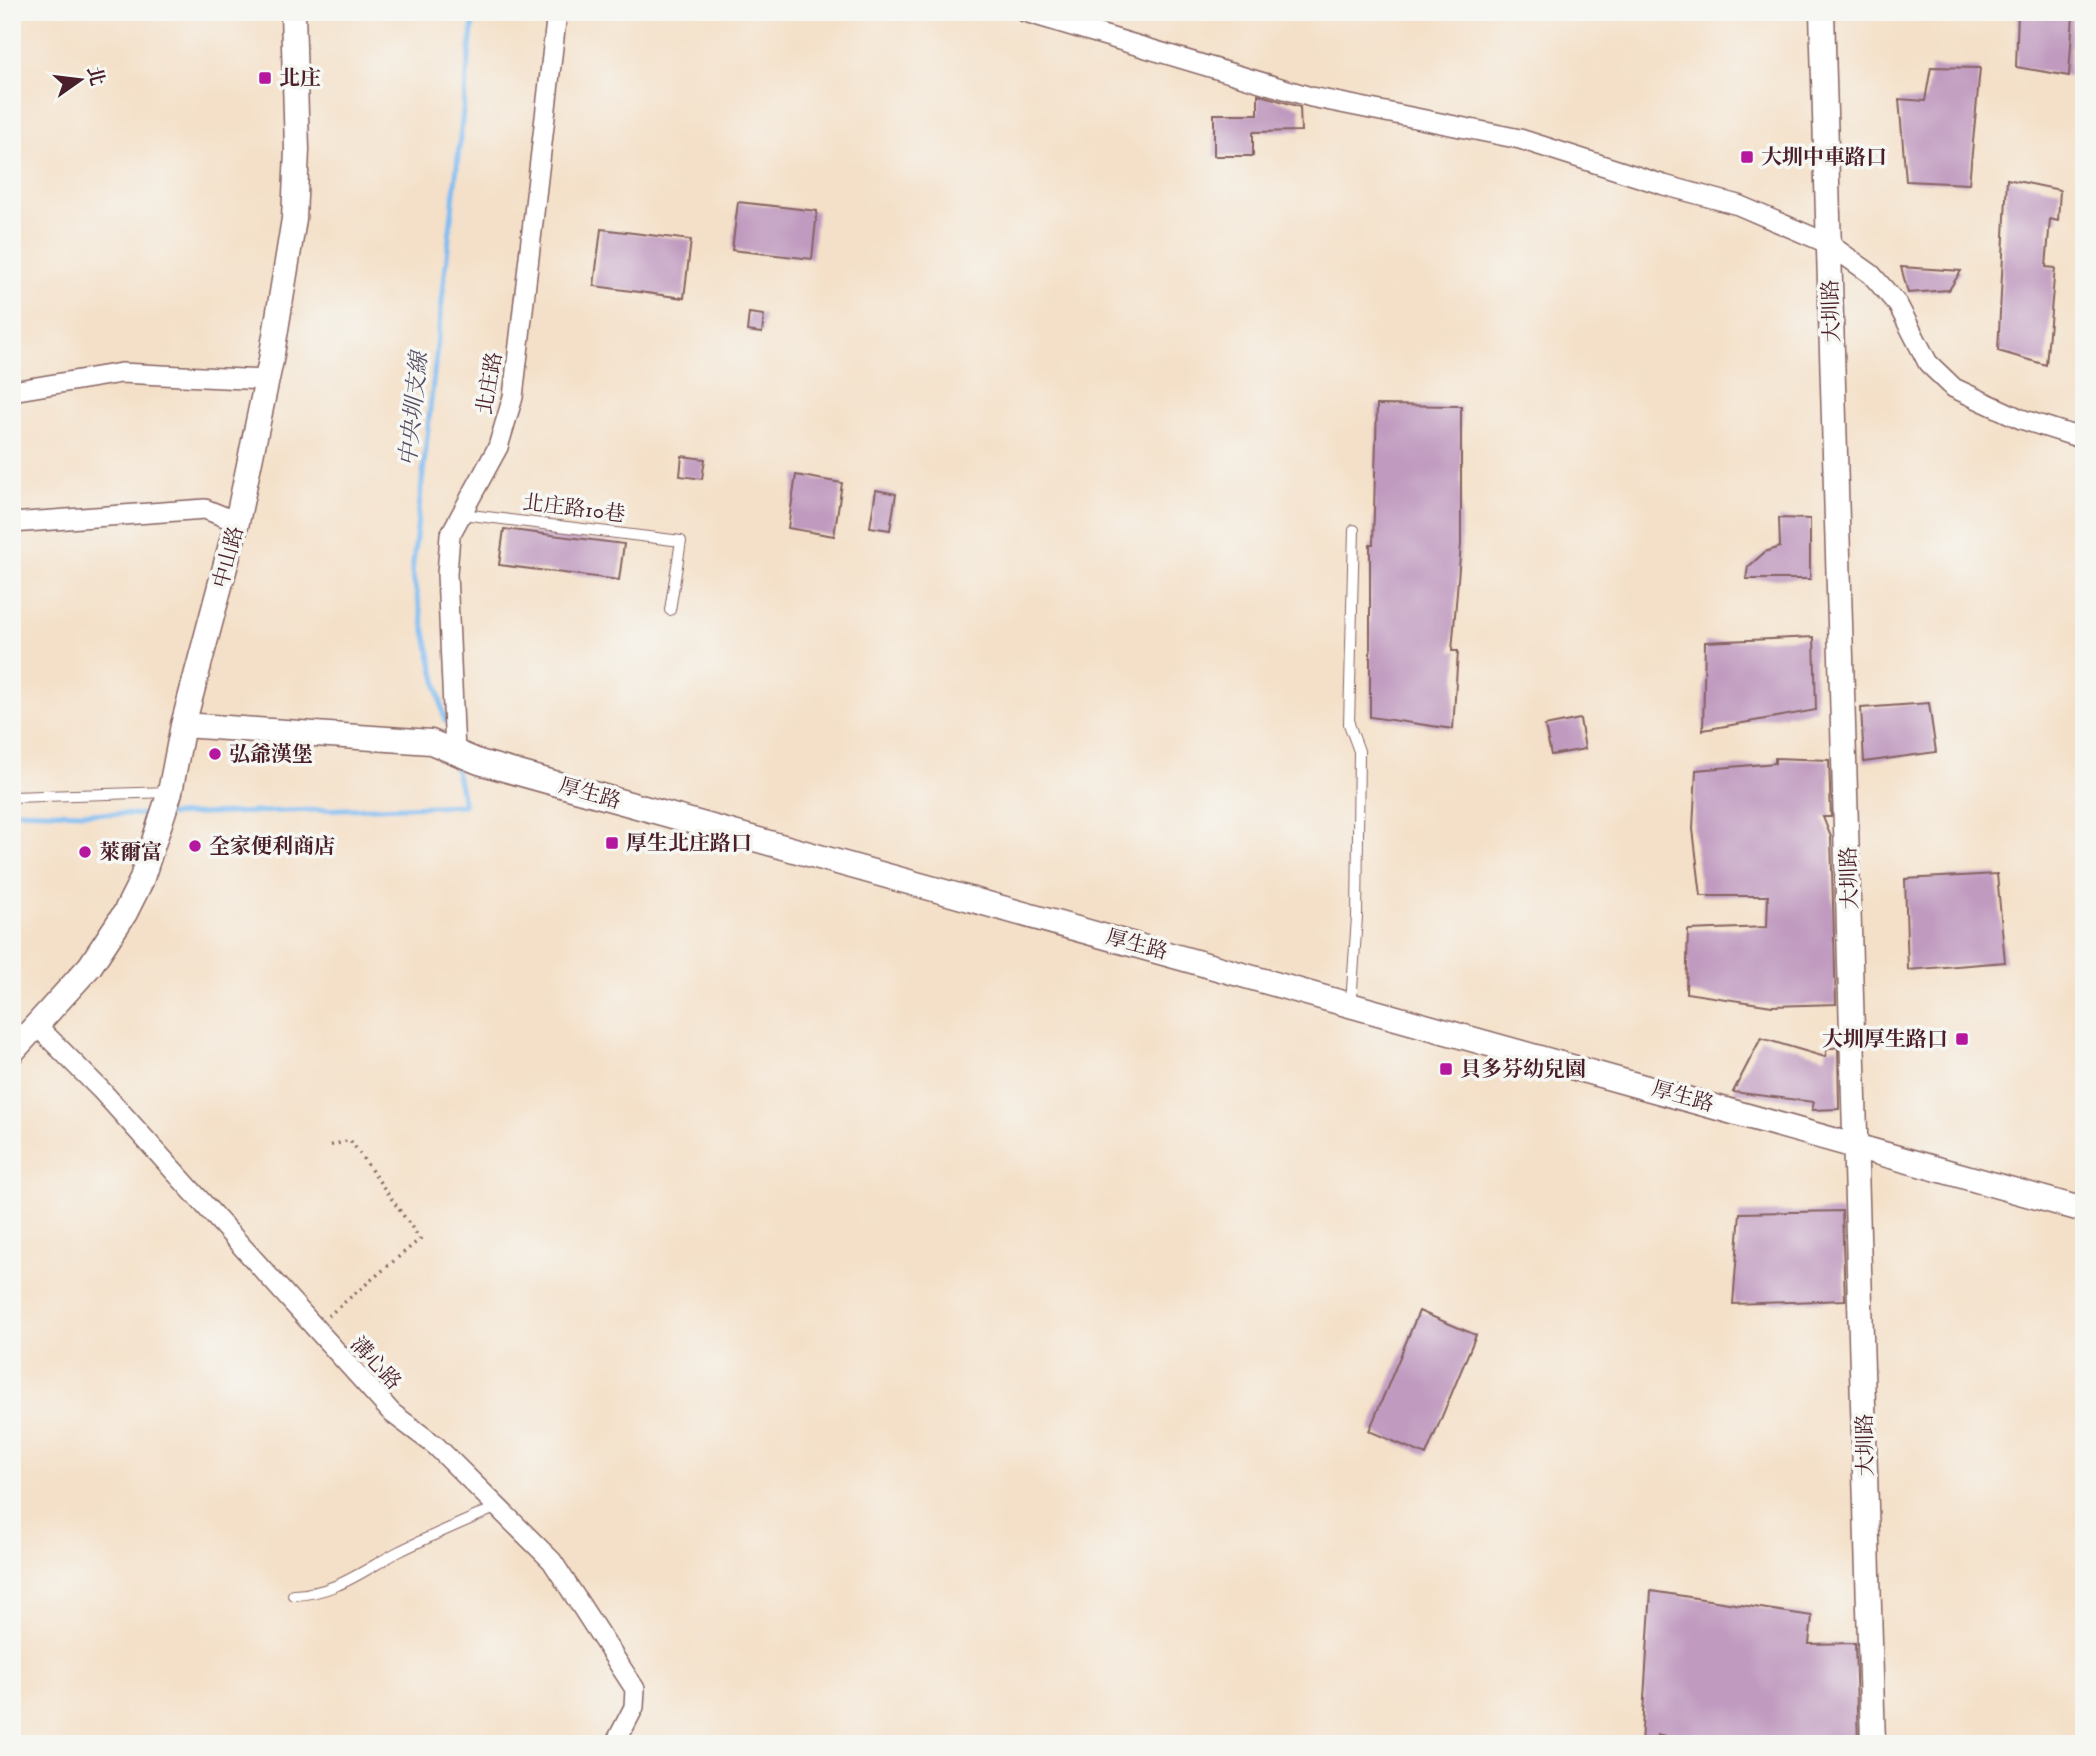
<svg xmlns="http://www.w3.org/2000/svg" width="2096" height="1756" viewBox="0 0 2096 1756" font-family="'IM FELL DW Pica','Noto Serif TC',serif">
  <style>
    .lines { fill: none; stroke-linecap: round; stroke-linejoin: round }
    .stream { stroke: #7fbcf2; stroke-width: 5 }
    .building { fill: #c09abf }
    .service-casing { stroke: #866362; stroke-width: 12 }
    .minor-casing { stroke: #866362; stroke-width: 22 }
    .tertiary-casing { stroke: #866362; stroke-width: 27 }
    .path { stroke: #866362; stroke-width: 3.5; stroke-dasharray: 2 5; stroke-linecap: butt }
    .service { stroke: #fff; stroke-width: 10 }
    .minor { stroke: #fff; stroke-width: 19 }
    .tertiary { stroke: #fff; stroke-width: 24 }
    .poi-dot { fill: #b5179e; stroke: #f6f6f2; stroke-width: 2.5 }
    .labels { text-anchor: middle; stroke-width: 7; stroke-linejoin: round; paint-order: stroke }
    .poi-label { font-size: 21px; font-weight: bold; fill: #4a1f2b; stroke: #f6f6f2; text-anchor: start }
    .street-label { font-size: 21px; fill: #4a1f2b; stroke: #f6f6f2 }
    .water-label { font-size: 23px; font-style: italic; fill: #5a4e67; stroke: #f6f6f2 }
  </style>
  <rect width="100%" height="100%" fill="#f6f6f2"/>
  <filter id="ink" filterUnits="userSpaceOnUse"><feTurbulence type="fractalNoise" baseFrequency=".0143" numOctaves="2"/><feDisplacementMap in="SourceGraphic" scale="14" xChannelSelector="R" yChannelSelector="G"/><feConvolveMatrix kernelMatrix="1 2 1 2 8 2 1 2 1" color-interpolation-filters="sRGB"/></filter>
  <filter id="wash" filterUnits="userSpaceOnUse"><feTurbulence type="fractalNoise" baseFrequency=".00686" numOctaves="4" result="noise"/><feDisplacementMap in="SourceGraphic" scale="28" xChannelSelector="R" yChannelSelector="G"/><feGaussianBlur stdDeviation="1.57" result="paint"/><feColorMatrix in="noise" values="0 0 0 0 0 0 0 0 0 0 0 0 0 0 0 0 0 1.4 0 .05"/><feComposite in="paint" operator="in"/></filter>
  <g filter="url(#wash)">
    <rect width="100%" height="100%" fill="#f4e0c8"/>
    <g class="lines">
      <path class="stream" d="M445 721 412 573 474 12
        M12 811 156 815
        M169 815 464 805 454 761"/>
    </g>
    <g id="blocks">
      <path class="building" d="M2018 12 2073 15 2069 76 2016 67Z
        M1931 67 1980 68 1969 184 1906 181 1899 99 1925 101Z
        M1258 94 1300 107 1301 131 1253 132V156H1214V114H1258Z
        M2007 179 2060 190 2058 221 2050 219 2046 267 2055 268 2046 365 1998 351Z
        M738 202 817 211 812 259 732 250Z
        M601 229 691 240 684 298 594 286Z
        M1901 267 1961 271 1949 290 1908 293Z
        M749 313 764 315 762 333 747 331Z
        M1377 405 1461 406V544L1452 651H1458L1453 729 1370 717V544H1373Z
        M682 456 705 459 702 479 680 476Z
        M796 475 842 483 834 536 788 528Z
        M876 490 896 494 890 530 870 527Z
        M1779 518 1810 519V579H1746L1748 567 1765 552 1780 547Z
        M504 529 624 544 619 580 499 565Z
        M1814 637 1816 710 1703 730 1705 642Z
        M1929 703 1936 752 1864 762 1861 708Z
        M1580 719 1585 749 1551 755 1545 726Z
        M1775 758 1829 760 1831 817H1823L1831 837 1836 1004 1772 1006 1686 993 1688 930 1767 927 1768 896H1701L1693 829 1696 770 1775 763Z
        M1997 874 2005 962 1908 970 1905 879Z
        M1761 1038 1825 1057 1827 1049 1838 1047 1839 1109 1812 1110 1814 1102 1733 1092Z
        M1842 1211 1845 1300 1733 1304 1740 1213Z
        M1419 1311 1476 1335 1426 1455 1369 1431Z
        M1651 1591 1812 1616 1809 1644 1855 1643 1858 1744H1693L1657 1735 1656 1744H1641Z"/>
    </g>
  </g>
  <g filter="url(#ink)">
    <use href="#blocks" fill-opacity="0" stroke="#866362" stroke-width="2"/>
    <g class="lines">
      <g class="service-casing">
        <path id="service" d="M462 514 681 541 670 610
          M12 797 170 792
          M1351 1004 1357 917 1359 751 1349 724 1354 530
          M293 1595C335 1594 362 1571 398 1552 430 1536 464 1522 497 1507"/>
      </g>
      <g class="minor-casing">
        <path id="minor" d="M1025 12 1311 97 1520 139 1664 185 1738 205 1829 244 1871 274 1898 305 1928 363 1954 388 2021 419 2084 439
          M12 391 121 373 265 380
          M12 523 205 509 237 522
          M455 752 447 574 450 535 498 447 513 397 557 12
          M37 1026 101 1090 392 1413 436 1446 552 1561 635 1689 634 1707 615 1744"/>
      </g>
      <g class="tertiary-casing">
        <path id="tertiary" d="M1822 12 1873 1744
          M183 725 431 742 479 762C1013 914 1550 1056 2084 1210
          M12 1052 90 966 125 913 141 881 170 792 183 725 237 522 271 360 294 219 297 150 293 12"/>
      </g>
      <path class="path" d="M328 1316 420 1239 350 1140 329 1146"/>
      <use href="#service" class="service"/>
      <use href="#minor" class="minor"/>
      <use href="#tertiary" class="tertiary"/>
    </g>
  </g>
  <g class="poi-dot">
    <rect x="258" y="71" width="14" height="14" rx="3.5"/>
    <rect x="1740" y="150" width="14" height="14" rx="3.5"/>
    <circle cx="215" cy="754" r="7"/>
    <rect x="605" y="836" width="14" height="14" rx="3.5"/>
    <circle cx="195" cy="846" r="7"/>
    <circle cx="85" cy="852" r="7"/>
    <rect x="1955" y="1032" width="14" height="14" rx="3.5"/>
    <rect x="1439" y="1062" width="14" height="14" rx="3.5"/>
  </g>
  <g class="labels">
    <g class="poi-label">
      <text x="279" y="85">北庄</text>
      <text x="1761" y="164">大圳中車路口</text>
      <text x="229" y="761">弘爺漢堡</text>
      <text x="626" y="850">厚生北庄路口</text>
      <text x="209" y="853">全家便利商店</text>
      <text x="99" y="859">萊爾富</text>
      <text x="1948" y="1046" text-anchor="end">大圳厚生路口</text>
      <text x="1460" y="1076">貝多芬幼兒園</text>
    </g>
    <g class="street-label">
      <text transform="translate(1831 311) rotate(-92)" y="7">大圳路</text>
      <text transform="translate(489 383) rotate(-80)" y="7">北庄路</text>
      <text transform="translate(574 508) rotate(7)" y="7">北庄路10巷</text>
      <text transform="translate(228 557) rotate(-75)" y="7">中山路</text>
      <text transform="translate(590 793) rotate(16)" y="7">厚生路</text>
      <text transform="translate(1849 878) rotate(-92)" y="7">大圳路</text>
      <text transform="translate(1137 944) rotate(15)" y="7">厚生路</text>
      <text transform="translate(1683 1096) rotate(16)" y="7">厚生路</text>
      <text transform="translate(376 1363) rotate(47)" y="7">溝心路</text>
      <text transform="translate(1865 1445) rotate(-91)" y="7">大圳路</text>
    </g>
    <g class="water-label">
      <text transform="translate(413 409) rotate(-84)" y="8">中央圳支線</text>
    </g>
  </g>
  <rect width="2096" height="1756" fill="none" stroke="#f6f6f2" stroke-width="42"/>
  <g transform="translate(80 80) rotate(76)" stroke="#f6f6f2" stroke-width="5" paint-order="stroke">
  <path d="M0-5L12 26L0 18L-12 26Z" fill="#4a1f2b"/>
  <text y="-10" font-size="19" font-weight="bold" text-anchor="middle" fill="#4a1f2b">北</text>
  </g>
</svg>
